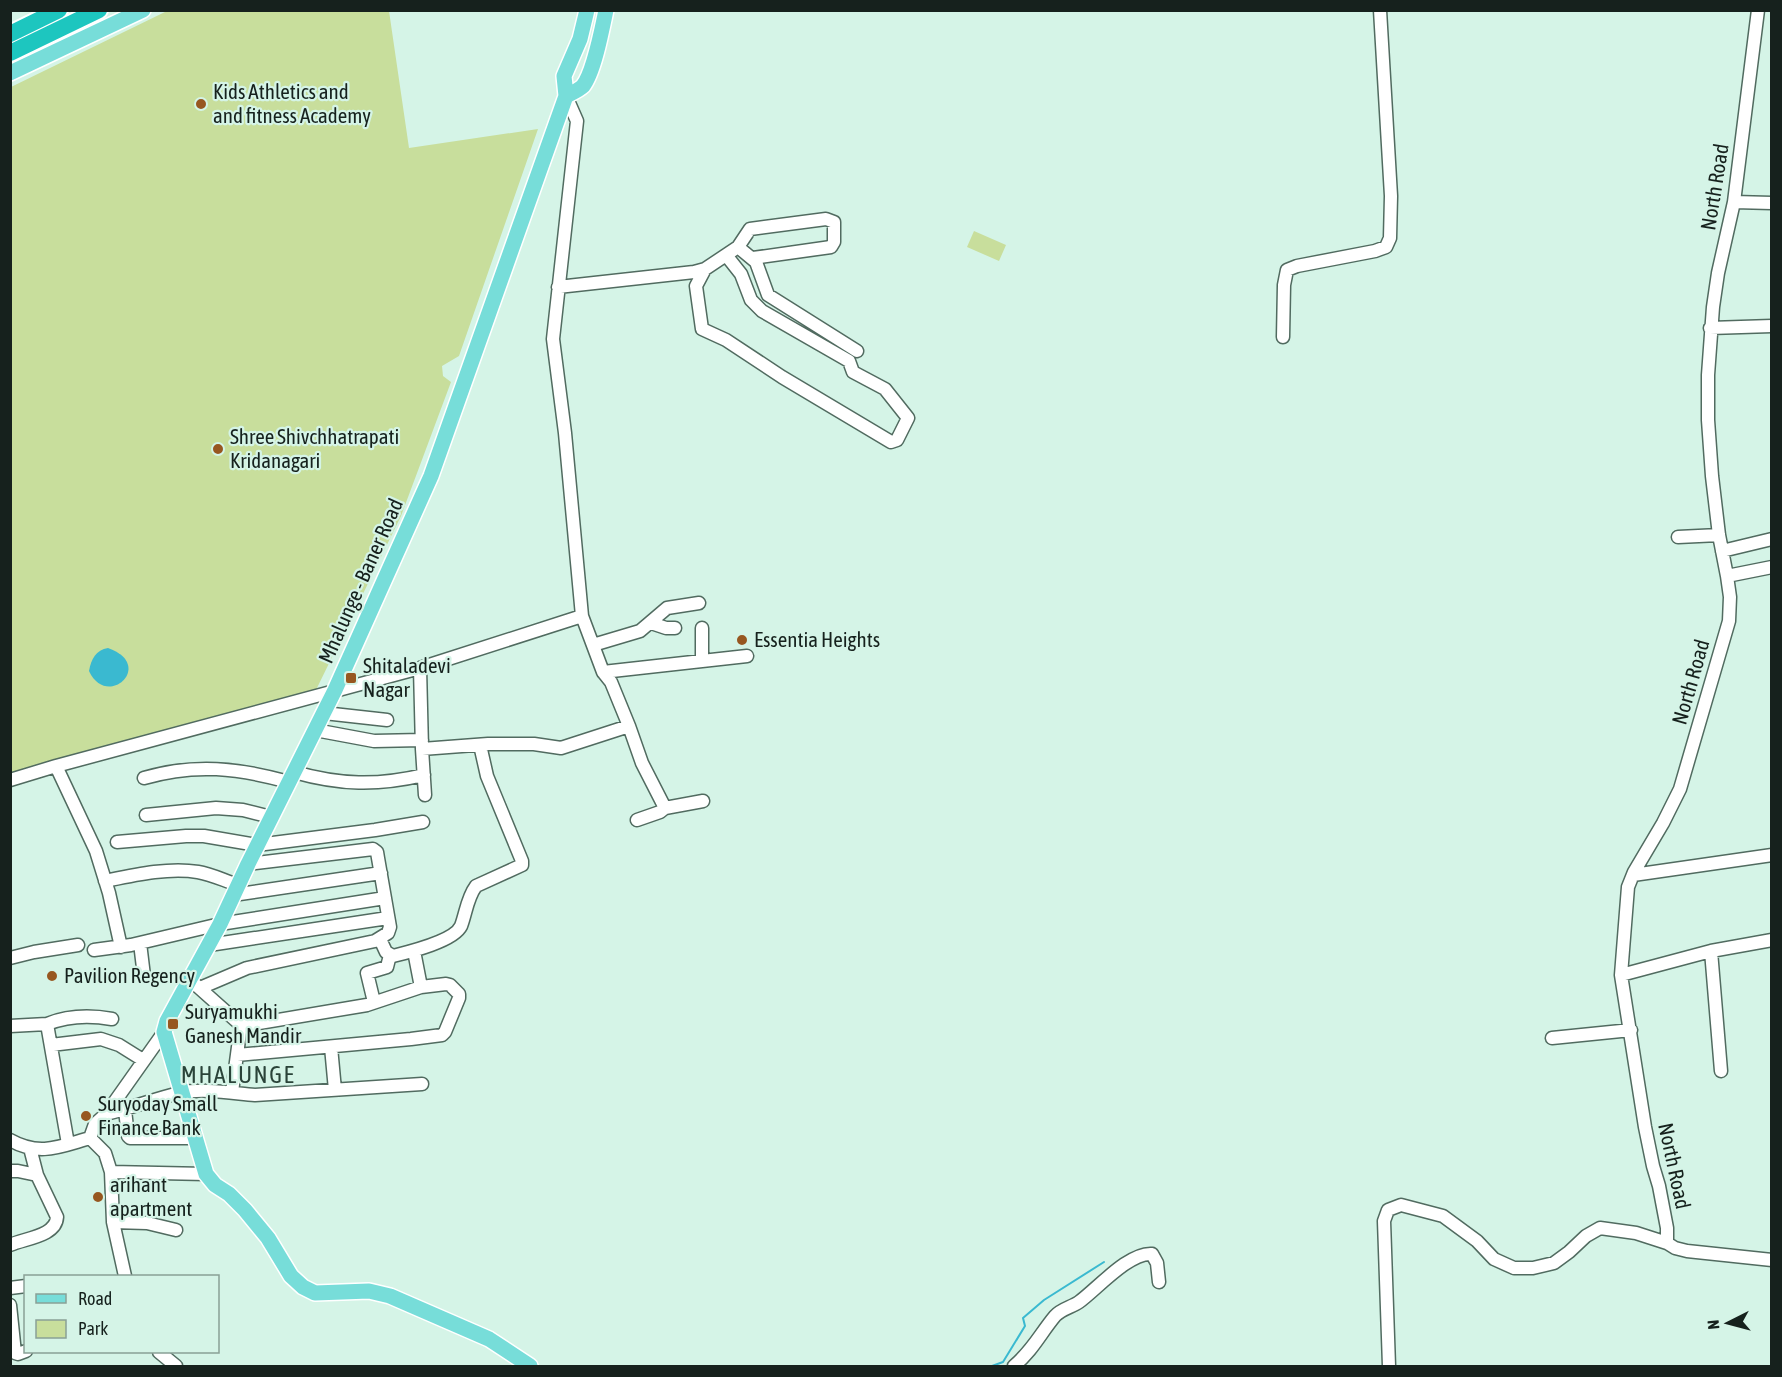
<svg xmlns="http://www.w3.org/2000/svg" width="1782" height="1377" viewBox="0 0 1782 1377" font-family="'Asap Condensed',sans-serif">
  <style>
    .green { fill: #c8de9c }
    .water { fill: #3ab9d0 }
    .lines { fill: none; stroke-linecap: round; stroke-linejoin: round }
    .stream { stroke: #3ab9d0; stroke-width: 2 }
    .minor-casing { stroke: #516b60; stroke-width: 15 }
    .major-casing { stroke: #fff; stroke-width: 18 }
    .highway-casing { stroke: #fff; stroke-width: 20 }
    .minor { stroke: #fff; stroke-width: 12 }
    .major { stroke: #77ddd9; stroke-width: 15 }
    .highway { stroke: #1dc6bf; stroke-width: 16 }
    .poi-dot { fill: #975720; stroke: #d5f4e7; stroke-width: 2 }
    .labels { text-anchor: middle; stroke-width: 4.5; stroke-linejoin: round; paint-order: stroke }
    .poi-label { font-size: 21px; fill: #16211d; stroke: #d5f4e7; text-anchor: start }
    .street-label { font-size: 21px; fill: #16211d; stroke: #d5f4e7 }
    .quarter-label { font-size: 24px; letter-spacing: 1.5px; fill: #2a4339; stroke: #d5f4e7 }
  </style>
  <rect width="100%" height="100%" fill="#d5f4e7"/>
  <path class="green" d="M167 11H389L409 148 538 129 459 356 442 366 443 376 451 382 401 516 315 692 11 779V87Z
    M974 231 1006 245 999 261 967 247Z"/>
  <path class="water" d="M108 648C156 665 107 710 89 671 91 659 96 650 108 648Z"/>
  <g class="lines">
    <path class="stream" d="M992 1366 1003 1362 1025 1326 1023 1318 1044 1300 1104 1262"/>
    <g class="minor-casing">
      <path id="minor" d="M1734 202 1772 203
        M738 247 756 262 768 295 857 351
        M705 269 696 286 702 329 726 340 782 377 891 442 897 440 908 418 885 389 853 372 849 361 762 311 751 300 741 274 726 255
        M558 287 694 272 705 269 738 247 750 229 826 219 834 222V242L831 247 753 258
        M1710 328 1772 326
        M1283 337 1284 285 1287 270 1297 266 1375 251 1386 247 1390 238 1391 196 1380 10
        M1678 537 1719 535
        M1722 551 1772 539
        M1727 576 1772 567
        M582 616 603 672 747 656
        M651 623 666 628H675
        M702 628V661
        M593 645 640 631 667 608 699 603
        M420 668 422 749 488 744H534L561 748 629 726 611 682 603 672
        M324 713 387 720
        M629 726 642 763 665 808 660 812 637 820
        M315 730 374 741 422 740
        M422 749 425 795
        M56 766 96 851 109 893 121 947
        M294 772C340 785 377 786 424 775
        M144 778C195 763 238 768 289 782
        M10 780 56 766 420 668 582 616 565 433 553 339 577 121 566 96
        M665 808 703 801
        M146 815 216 808 243 810 271 817
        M117 842 186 836H204L257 845 375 830 423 822
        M1633 875 1772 855
        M105 881C134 875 169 867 198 872 211 874 225 881 238 885
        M233 895 381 873
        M380 939 386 952 393 956C409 952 454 941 461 926 466 913 467 898 476 886L522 865V861L487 776 480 745
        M140 943 144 976
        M209 945 388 918
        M94 950 131 945 220 924 385 898
        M1711 951 1721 1071
        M10 958 34 952 78 945
        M1621 975 1711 951 1772 940
        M196 985 242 1026
        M200 988 247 968 375 941 388 933 390 927 378 858 377 852 373 849 248 864
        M374 1002 367 973 387 967 390 955
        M47 1024C67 1016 90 1015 112 1019
        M10 1026 47 1024 68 1144
        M1552 1038 1631 1030
        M51 1045 101 1039 119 1045 143 1060
        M331 1047 335 1090
        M237 1055 411 1039 442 1035 445 1032 459 998V994L450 985 446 984 421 987 414 951
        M232 1092 240 1032 242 1026 367 1005 421 987
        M125 1110 128 1136 130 1138H196
        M106 1114C131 1108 155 1099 179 1093 203 1088 231 1093 255 1095L422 1084
        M90 1138 105 1153 111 1172 206 1174
        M90 1138 95 1124 106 1114 164 1032
        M10 1140C40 1157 61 1146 90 1138
        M10 1171H18L37 1175
        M111 1172 113 1222
        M1667 1243V1228L1659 1186 1653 1166 1645 1127 1621 975 1628 887 1634 872 1663 823 1680 789 1729 621 1730 597 1727 576 1719 535 1712 476 1708 420V375L1713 307 1718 273 1734 202 1758 10
        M10 1245C26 1238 56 1236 57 1217L37 1175 30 1148
        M125 1276 113 1222 147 1223 176 1230
        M10 1288 26 1286
        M10 1305 15 1353 18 1354 26 1351
        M159 1352 176 1366
        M1014 1366C1033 1350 1040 1334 1055 1316 1061 1309 1072 1307 1079 1302 1097 1289 1129 1252 1152 1254L1157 1263 1159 1282
        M1389 1366 1384 1221 1388 1210 1401 1205 1443 1216 1477 1241 1494 1259 1514 1268H1533L1554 1263 1569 1252 1586 1236 1600 1228 1636 1233 1667 1243 1675 1248 1687 1251 1772 1260"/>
    </g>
    <g class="major-casing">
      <path id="major" d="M10 73 143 10
        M566 96C572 93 579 90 583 86 594 72 602 29 606 10
        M530 1366 489 1339 390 1296 369 1291 315 1293 303 1287 291 1276 268 1238 245 1210 229 1194 215 1185 206 1174 164 1032 167 1021 220 924 248 864 335 690 431 476 566 96 564 76 580 39 587 10"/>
    </g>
    <g class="highway-casing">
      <path id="highway" d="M10 34 59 10
        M10 53 99 10"/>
    </g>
    <use href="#minor" class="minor"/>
    <use href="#major" class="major"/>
    <use href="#highway" class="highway"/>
  </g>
  <g class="poi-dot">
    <circle cx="201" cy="104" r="6"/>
    <circle cx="218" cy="449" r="6"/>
    <circle cx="742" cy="640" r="6"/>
    <rect x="345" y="672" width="12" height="12" rx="3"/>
    <circle cx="52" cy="976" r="6"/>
    <rect x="167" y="1018" width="12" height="12" rx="3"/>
    <circle cx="86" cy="1116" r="6"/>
    <circle cx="98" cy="1197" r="6"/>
  </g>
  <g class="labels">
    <g class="poi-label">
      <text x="213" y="99">Kids Athletics and<tspan x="213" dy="24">and fitness Academy</tspan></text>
      <text x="230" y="444">Shree Shivchhatrapati<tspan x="230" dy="24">Kridanagari</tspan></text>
      <text x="754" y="647">Essentia Heights</text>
      <text x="363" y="673">Shitaladevi<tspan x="363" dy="24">Nagar</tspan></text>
      <text x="64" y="983">Pavilion Regency</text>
      <text x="185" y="1019">Suryamukhi<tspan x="185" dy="24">Ganesh Mandir</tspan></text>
      <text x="98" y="1111">Suryoday Small<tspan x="98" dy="24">Finance Bank</tspan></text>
      <text x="110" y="1192">arihant<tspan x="110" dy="24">apartment</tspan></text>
    </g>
    <g class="street-label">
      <text transform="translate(1715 187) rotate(-81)" y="7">North Road</text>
      <text transform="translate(361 581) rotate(-66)" y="7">Mhalunge - Baner Road</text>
      <text transform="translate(1691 682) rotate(-74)" y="7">North Road</text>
      <text transform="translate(1674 1166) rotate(78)" y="7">North Road</text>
    </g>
    <g class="quarter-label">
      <text x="238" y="1083">MHALUNGE</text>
    </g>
  </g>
  <rect width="1782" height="1377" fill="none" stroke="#16211d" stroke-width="24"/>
  <rect x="24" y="1275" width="195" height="78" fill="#d5f4e7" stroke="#89a096" stroke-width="1.5"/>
  <rect x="36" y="1294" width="30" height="9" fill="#77ddd9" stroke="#89a096" stroke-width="1.5"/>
  <text x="78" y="1305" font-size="18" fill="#16211d">Road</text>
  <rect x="36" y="1320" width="30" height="18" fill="#c8de9c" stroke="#89a096" stroke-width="1.5"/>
  <text x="78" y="1335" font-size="18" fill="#16211d">Park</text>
  <g transform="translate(1728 1323) rotate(264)" stroke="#d5f4e7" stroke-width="4.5" paint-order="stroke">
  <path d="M0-4.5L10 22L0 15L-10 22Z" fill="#16211d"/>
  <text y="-9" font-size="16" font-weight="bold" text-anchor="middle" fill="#16211d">N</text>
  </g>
</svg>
